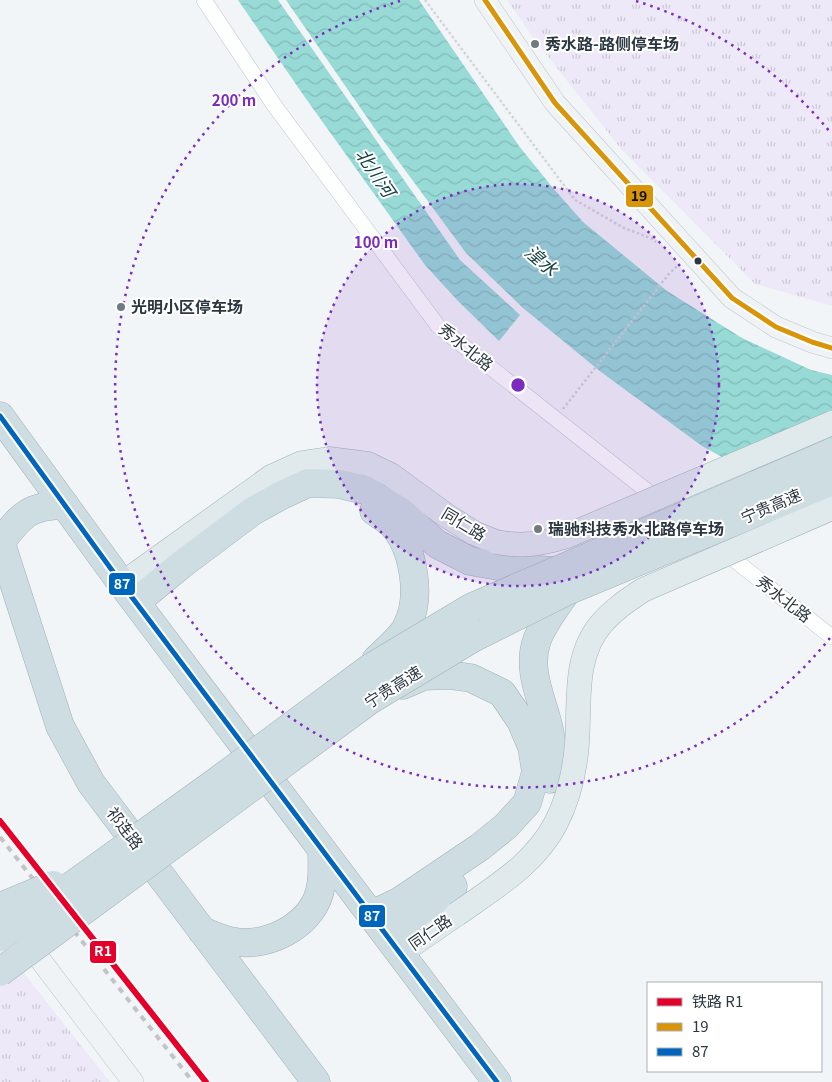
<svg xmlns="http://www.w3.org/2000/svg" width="832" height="1082" viewBox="0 0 832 1082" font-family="Georgia,'Noto Sans SC',serif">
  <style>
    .grass { fill: url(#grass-tufts) }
    .water { fill: url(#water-waves) }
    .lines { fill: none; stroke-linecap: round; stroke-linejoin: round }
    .street-casing { stroke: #bfc6cd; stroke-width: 16 }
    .secondary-casing { stroke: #bfc6cd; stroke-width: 22 }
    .primary-casing { stroke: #a1b2b8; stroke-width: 25 }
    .highway-casing { stroke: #a1b2b8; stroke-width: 29 }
    .path { stroke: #d1d4d7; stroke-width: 2.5; stroke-dasharray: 2.5 2.5; stroke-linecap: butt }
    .street { stroke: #fdfefe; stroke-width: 15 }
    .secondary { stroke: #eff3f5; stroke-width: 21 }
    .primary { stroke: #e0eaed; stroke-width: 24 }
    .highway { stroke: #cddde2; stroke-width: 28 }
    .rail { stroke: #c2c4c5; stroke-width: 4; stroke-dasharray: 6 6; stroke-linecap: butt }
    .primary-bridge-casing { stroke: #a1b2b8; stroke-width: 25; stroke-linecap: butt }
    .highway-bridge-casing { stroke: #a1b2b8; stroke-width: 29; stroke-linecap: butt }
    .primary-bridge { stroke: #e0eaed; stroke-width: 24 }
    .highway-bridge { stroke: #cddde2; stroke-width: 28 }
    .bus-1-casing { stroke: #fff; stroke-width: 9 }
    .bus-2-casing { stroke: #fff; stroke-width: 9 }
    .bus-1 { stroke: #d9950a; stroke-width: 5 }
    .bus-2 { stroke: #0065bd; stroke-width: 5 }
    .rail-1-casing { stroke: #fff; stroke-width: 10 }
    .rail-1 { stroke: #e4002b; stroke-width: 6 }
    .ring { fill: none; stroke: #7b2cbf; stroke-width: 2.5; stroke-dasharray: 2.5 5 }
    .poi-dot { fill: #717a82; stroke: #fff; stroke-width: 2 }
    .bus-dot { fill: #2c3742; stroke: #fff; stroke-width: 2 }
    .labels { text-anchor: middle; stroke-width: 4; stroke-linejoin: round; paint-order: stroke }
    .poi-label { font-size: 16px; font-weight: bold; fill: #2c3742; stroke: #fff; text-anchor: start }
    .street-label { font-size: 16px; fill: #2c3742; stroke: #fff }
    .water-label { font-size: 18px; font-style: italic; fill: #164240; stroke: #fff }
    .centre { fill: #7b2cbf; stroke: #fff; stroke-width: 2.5 }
    .ring-label { font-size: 15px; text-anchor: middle; font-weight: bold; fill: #7b2cbf; stroke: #fff; stroke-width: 4; stroke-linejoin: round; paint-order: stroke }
    .line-badge { stroke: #fff; stroke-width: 2 }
    .badge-label { font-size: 14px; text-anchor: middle; font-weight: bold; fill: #fff }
    .pale-badge-label { font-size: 14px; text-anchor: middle; font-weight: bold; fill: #111 }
  </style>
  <defs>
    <pattern id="grass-tufts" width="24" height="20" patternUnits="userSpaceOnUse" patternTransform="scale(1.25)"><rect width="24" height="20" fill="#eee9f8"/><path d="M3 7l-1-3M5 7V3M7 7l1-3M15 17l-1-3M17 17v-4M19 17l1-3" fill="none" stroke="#ccc8d6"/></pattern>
    <pattern id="water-waves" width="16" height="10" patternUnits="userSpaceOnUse" patternTransform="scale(1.25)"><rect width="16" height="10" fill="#97dad6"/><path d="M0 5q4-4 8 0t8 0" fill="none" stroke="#82bcb9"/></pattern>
  </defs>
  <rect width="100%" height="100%" fill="#f2f5f8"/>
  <path class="grass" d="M507 0H832V306L755 284 622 150 534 39Z
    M0 943 110 1082H0Z"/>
  <path class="water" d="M238 0H278L460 260 520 315 499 341 458 301 425 265 304 96Z
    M286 0H419L519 146 553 188 583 222 667 291 742 338 811 370 832 375V486L770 481 736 465 702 446 601 372 523 308 466 253 377 132Z"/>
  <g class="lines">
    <g class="street-casing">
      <path id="street" d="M204 0 274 105 438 326 832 637"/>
    </g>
    <g class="secondary-casing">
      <path id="secondary" d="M485 0 555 103 732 298 776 327 812 342 832 348
        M23 937 133 1082"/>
    </g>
    <g class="primary-casing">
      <path id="primary" d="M122 584 271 477 302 463 329 459 368 464 391 475 447 516 474 533 496 542
        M400 953 457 914"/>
    </g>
    <g class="highway-casing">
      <path id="highway" d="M0 416 122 584 497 1082
        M374 511C379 515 385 518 390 522 414 545 422 597 407 626 403 636 384 652 376 660
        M0 540 60 726 91 783 316 1082
        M1 542C21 515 30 505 65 505
        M136 602 181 565 253 511 282 495 308 483 339 484 365 490 401 512 437 544 470 561 509 568 554 571
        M550 779C552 762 553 746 549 729 543 701 526 670 537 640 544 622 556 607 567 591
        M371 915 400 901 480 847 506 826 527 803 536 772 532 747 521 721 502 693 471 678 449 675 424 676 403 685
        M202 931C213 935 225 941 236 942 271 947 316 923 321 885 323 874 322 861 322 850
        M392 942 414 916 453 886"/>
    </g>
    <path class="path" d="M425 0 575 200 624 228 653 239 656 242
      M563 409 668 275 678 265"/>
    <use href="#street" class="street"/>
    <use href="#secondary" class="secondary"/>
    <use href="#primary" class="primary"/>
    <use href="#highway" class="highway"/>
    <path class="rail" d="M0 837 193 1082"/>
    <g class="primary-bridge-casing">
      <path id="primary-bridge" d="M496 542C523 547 541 544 567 536L832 423
        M457 914C494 888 535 864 556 823 569 798 575 770 577 743 580 702 573 656 602 623 614 609 628 600 643 590L832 508"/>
    </g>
    <g class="highway-bridge-casing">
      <path id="highway-bridge" d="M0 907 53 885
        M0 937 213 784 370 668 472 607 832 452
        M0 972 370 700 473 638 567 591 832 481"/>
    </g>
    <use href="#primary-bridge" class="primary-bridge"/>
    <use href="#highway-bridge" class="highway-bridge"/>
    <g class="bus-1-casing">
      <path id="bus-1" d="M485 0 555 103 732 298 776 327 812 342 832 348"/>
    </g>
    <g class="bus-2-casing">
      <path id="bus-2" d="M0 416 122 584 497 1082"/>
    </g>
    <use href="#bus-1" class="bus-1"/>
    <use href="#bus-2" class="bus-2"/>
    <g class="rail-1-casing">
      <path id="rail-1" d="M0 821 206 1082"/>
    </g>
    <use href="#rail-1" class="rail-1"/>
  </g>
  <circle cx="518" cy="385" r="201" fill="#7b2cbf" fill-opacity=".12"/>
  <g class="ring">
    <circle cx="518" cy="385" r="201"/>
    <path d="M830 638A402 402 0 1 1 400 1M636 1A402 402 0 0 1 830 132"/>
  </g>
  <g class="poi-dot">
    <circle cx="535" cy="44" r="5"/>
    <circle cx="121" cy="307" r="5"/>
    <circle cx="538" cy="529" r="5"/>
  </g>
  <circle class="bus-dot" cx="698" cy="261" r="4.5"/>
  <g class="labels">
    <g class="poi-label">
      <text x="545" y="50">秀水路-路侧停车场</text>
      <text x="131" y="313">光明小区停车场</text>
      <text x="548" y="535">瑞驰科技秀水北路停车场</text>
    </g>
    <g class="street-label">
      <text transform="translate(466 347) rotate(39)" y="6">秀水北路</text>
      <text transform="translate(771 506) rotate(-23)" y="6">宁贵高速</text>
      <text transform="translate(464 524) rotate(31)" y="6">同仁路</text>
      <text transform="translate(784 599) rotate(38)" y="6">秀水北路</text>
      <text transform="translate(393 687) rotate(-32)" y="6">宁贵高速</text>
      <text transform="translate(125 828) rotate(53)" y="6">祁连路</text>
      <text transform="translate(430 932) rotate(-35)" y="6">同仁路</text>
    </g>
    <g class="water-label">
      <text transform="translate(375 173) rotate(56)" y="6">北川河</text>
      <text transform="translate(541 261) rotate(41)" y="6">湟水</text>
    </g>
  </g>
  <circle cx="518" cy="385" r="8" class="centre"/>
  <g class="ring-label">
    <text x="234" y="106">200 m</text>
    <text x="376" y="248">100 m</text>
  </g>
  <g class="line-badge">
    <rect x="625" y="184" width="29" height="24" rx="5" fill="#d9950a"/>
    <rect x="108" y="572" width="28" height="24" rx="5" fill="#0065bd"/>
    <rect x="358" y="904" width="28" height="24" rx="5" fill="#0065bd"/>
    <rect x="89" y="940" width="28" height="24" rx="5" fill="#e4002b"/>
  </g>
  <g class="badge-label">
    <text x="122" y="589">87</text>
    <text x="372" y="921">87</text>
    <text x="103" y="956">R1</text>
  </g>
  <g class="pale-badge-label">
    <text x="639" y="201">19</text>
  </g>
  <rect x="647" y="982" width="175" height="90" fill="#ffffff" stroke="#abafb3"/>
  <rect x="657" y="998" width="25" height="8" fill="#e4002b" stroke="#abafb3"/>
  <text x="692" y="1007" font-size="15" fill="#2c3742">铁路 R1</text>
  <rect x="657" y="1023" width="25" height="8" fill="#d9950a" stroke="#abafb3"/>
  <text x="692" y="1032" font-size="15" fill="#2c3742">19</text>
  <rect x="657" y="1048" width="25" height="8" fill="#0065bd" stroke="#abafb3"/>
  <text x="692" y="1057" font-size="15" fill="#2c3742">87</text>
</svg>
